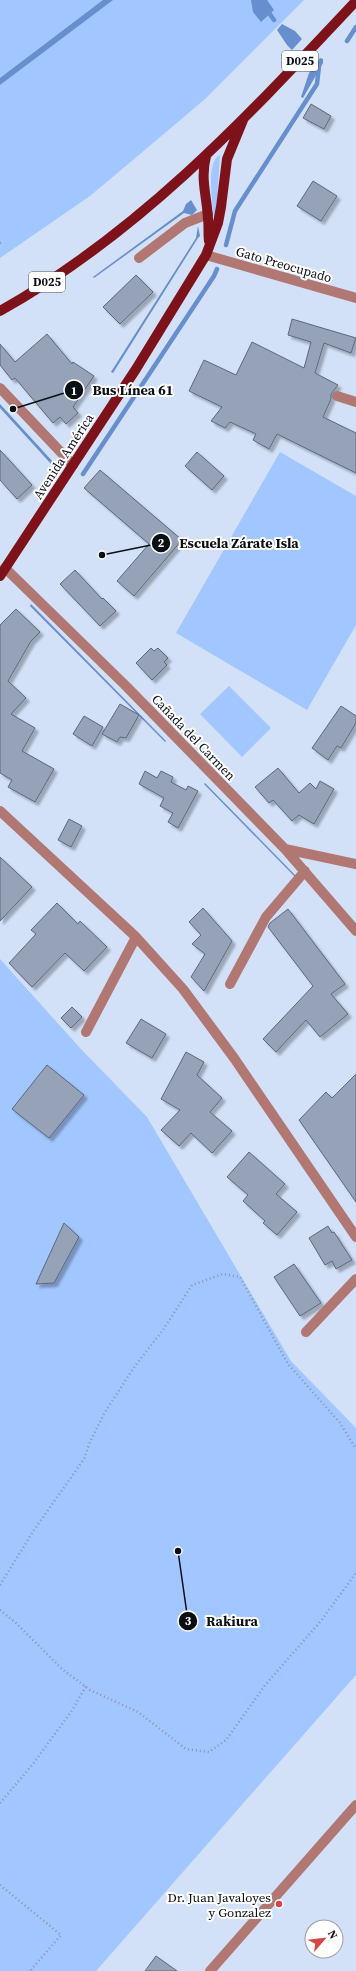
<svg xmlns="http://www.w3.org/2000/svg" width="356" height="1971" viewBox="0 0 356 1971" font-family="'Source Serif 4',serif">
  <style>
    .green { fill: #a2c6ff }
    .water { fill: #678ecd }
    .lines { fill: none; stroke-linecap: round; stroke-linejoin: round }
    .stream { stroke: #678ecd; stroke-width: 4.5 }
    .building { fill: #95a2b7; stroke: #5c687b; filter: url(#shadow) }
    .path { stroke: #8c96a8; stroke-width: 2.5; stroke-dasharray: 1 3; stroke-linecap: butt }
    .minor { stroke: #b17773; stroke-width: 10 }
    .major { stroke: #7d121a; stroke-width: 10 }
    .poi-dot { fill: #d54647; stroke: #fff; stroke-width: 1.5 }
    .labels { text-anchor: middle; stroke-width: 4; stroke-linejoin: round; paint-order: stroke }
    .shield { fill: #fff; stroke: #54575c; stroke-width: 1 }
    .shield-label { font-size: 12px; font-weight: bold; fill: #0a0f16 }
    .street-label { font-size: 13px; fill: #0a0f16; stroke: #fff }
    .poi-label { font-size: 13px; fill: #0a0f16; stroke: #fff; text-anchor: end }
    .leader { fill: none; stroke: #0a0f16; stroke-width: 1.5 }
    .callout-dot { fill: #0a0f16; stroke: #fff; stroke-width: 1.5 }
    .mark-label { font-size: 12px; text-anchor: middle; font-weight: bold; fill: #fff }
    .callout-label { font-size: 14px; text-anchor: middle; font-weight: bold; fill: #0a0f16; stroke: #fff; stroke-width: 4; stroke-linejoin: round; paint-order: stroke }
  </style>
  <defs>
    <filter id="shadow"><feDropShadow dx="3.5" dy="3.5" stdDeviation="1" flood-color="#0004"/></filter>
  </defs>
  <rect width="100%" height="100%" fill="#d3e1f8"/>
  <path class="green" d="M0 0H304L204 100 146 149 90 196 0 258Z
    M220 155 216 215 214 220C213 205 205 162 220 155Z
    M280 452 356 496V625L307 710 176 633Z
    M229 686 271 728 242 757 200 714Z
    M0 959 80 1048 147 1117 291 1361 356 1428V1675L96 1971H0Z"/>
  <path class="water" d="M103 0H113L0 85V78Z
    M251 0H267L274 10 261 22 253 12Z
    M282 24 295 31 302 39 292 50 287 45 277 30Z
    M320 58 323 59V63L303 98 301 97 309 73Z
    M191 200 197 210 192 215 184 213 94 278 93 277 183 211 186 204Z
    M198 226 200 236 198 238 113 373 111 372 196 238Z
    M0 404 54 463 52 465 0 408Z
    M31 604 166 741 165 742 30 606Z
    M205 783 297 877 296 878 204 784Z"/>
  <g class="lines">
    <path class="stream" d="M267 10 274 20
      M347 41 356 27
      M226 245 235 211 317 84 319 66
      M83 474 214 276 217 269"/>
  </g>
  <path class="building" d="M311 104 331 116 324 129 303 118Z
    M313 181 337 196 321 221 297 206Z
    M136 275 153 292 120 324 103 307Z
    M292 319 356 338 351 353 324 343 315 373 338 385 331 394V399L323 417 356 433V473L277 434 269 449 253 440 256 434 230 422 225 428 211 421 222 407 189 391 204 360 236 375 252 342 304 368 311 342 288 335Z
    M47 334 72 364 73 362 94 376 73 407 78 413 66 424 60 417 53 423 15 378 12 380 0 365V344L15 362Z
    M0 450 32 485 17 499 0 480Z
    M197 452 224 476 212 490 185 466Z
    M100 470 182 540 134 596 117 581 149 544 84 488Z
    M75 570 102 599 103 598 116 611 100 626 60 584Z
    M16 609 40 632 31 641 8 681 26 698 11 714 35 728 22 751 54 769 35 802 8 787 12 780 0 773V625Z
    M151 648 154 651 158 648 168 658 164 662 167 665 152 680 136 663Z
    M120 704 139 715 126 738 120 737 117 742 102 734Z
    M341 706 356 716V723L341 748 337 746 328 760 312 748Z
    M84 716 103 727 92 746 73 734Z
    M278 768 299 793 310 783 316 789 320 781 334 789 314 824 299 815 292 821 273 800 269 803 255 787Z
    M145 771 157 778 161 771 173 777 171 782 186 790 188 786 198 791 178 828 168 822 173 813 160 806 164 798 139 784Z
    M69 819 82 826 71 847 58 840Z
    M0 857 32 887 0 921Z
    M57 903 78 924 80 921 107 947 84 971 65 953 32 987 9 963 36 934 31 930Z
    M203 908 232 941 204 991 191 977 205 954 192 944 201 935 189 922Z
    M288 909 345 984 331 994 348 1014 320 1037 306 1020 276 1052 263 1039 313 986 268 927 270 923Z
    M72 1007 82 1017 71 1028 61 1018Z
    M141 1019 166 1034 152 1058 126 1043Z
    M186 1052 204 1062 197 1075 222 1098 210 1112 232 1131 212 1153 191 1133 179 1146 161 1130 180 1110 161 1099Z
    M47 1065 84 1095 49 1138 12 1109Z
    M356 1074V1202L299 1120 326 1092 332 1098Z
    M249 1152 285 1184 276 1194 297 1212 277 1235 263 1223 265 1221 243 1201 248 1195 227 1177Z
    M64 1223 79 1237 54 1283 36 1284Z
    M328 1226 332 1233 334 1232 352 1260 336 1269 332 1261 325 1265 309 1238Z
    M294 1264 321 1303 300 1316 274 1277Z
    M156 1956 177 1971H145Z"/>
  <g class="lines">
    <path class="path" d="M0 243 3 242
      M0 1585 34 1530 84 1459 90 1442 105 1412 135 1366 163 1330 192 1285 223 1274 240 1277 288 1364 340 1423 356 1449
      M0 1610 16 1623 62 1669 90 1690 138 1712 186 1749 209 1752 226 1740 266 1684 320 1622 356 1573
      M0 1803 33 1764 73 1709 86 1686
      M0 1885 61 1935 30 1971"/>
    <path class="minor" d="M206 255 356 298
      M139 258 185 223 208 214
      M0 388 73 465
      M337 396 356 402
      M5 568 126 686 285 849 356 931
      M0 811 136 937 183 989 234 1058 356 1237
      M285 849 356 864
      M230 984 266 917 305 871
      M86 1032 136 937
      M306 1332 356 1279
      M210 1971 356 1805"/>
    <path class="major" d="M206 156C200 180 207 196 208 219 209 226 208 234 209 241
      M0 311C141 232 247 117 356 1
      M0 576 136 369 206 255 218 223 221 207 227 159 243 120"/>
  </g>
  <circle class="poi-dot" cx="279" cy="1904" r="4"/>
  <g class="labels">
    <g class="shield">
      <rect x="282" y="51" width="36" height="20" rx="3"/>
      <rect x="29" y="272" width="36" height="20" rx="3"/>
    </g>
    <g class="shield-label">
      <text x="300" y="65">D025</text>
      <text x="47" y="286">D025</text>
    </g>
    <g class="street-label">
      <text transform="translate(284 264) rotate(16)" y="5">Gato Preocupado</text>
      <text transform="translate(63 456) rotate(-57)" y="5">Avenida América</text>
      <text transform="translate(194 737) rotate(46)" y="5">Cañada del Carmen</text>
    </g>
    <g class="poi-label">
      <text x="271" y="1902">Dr. Juan Javaloyes<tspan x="271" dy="15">y Gonzalez</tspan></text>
    </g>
  </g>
  <path class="leader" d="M13 409L74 390M102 555L161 543M178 1551L188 1621"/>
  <g class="callout-dot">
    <circle cx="13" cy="409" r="4"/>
    <circle cx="102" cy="555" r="4"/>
    <circle cx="178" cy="1551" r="4"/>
    <circle cx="74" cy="390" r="10"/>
    <circle cx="161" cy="543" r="10"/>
    <circle cx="188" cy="1621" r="10"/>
  </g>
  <g class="mark-label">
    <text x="74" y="395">1</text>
    <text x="161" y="547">2</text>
    <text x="188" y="1625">3</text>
  </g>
  <g class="callout-label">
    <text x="133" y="395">Bus Línea 61</text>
    <text x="239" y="548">Escuela Zárate Isla</text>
    <text x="232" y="1626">Rakiura</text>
  </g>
  <g transform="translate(324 1939) rotate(62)"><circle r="19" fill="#ffffff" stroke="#9d9fa2"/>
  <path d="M0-3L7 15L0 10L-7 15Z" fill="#d54647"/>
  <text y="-6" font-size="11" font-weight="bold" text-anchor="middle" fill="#0a0f16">N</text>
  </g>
</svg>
